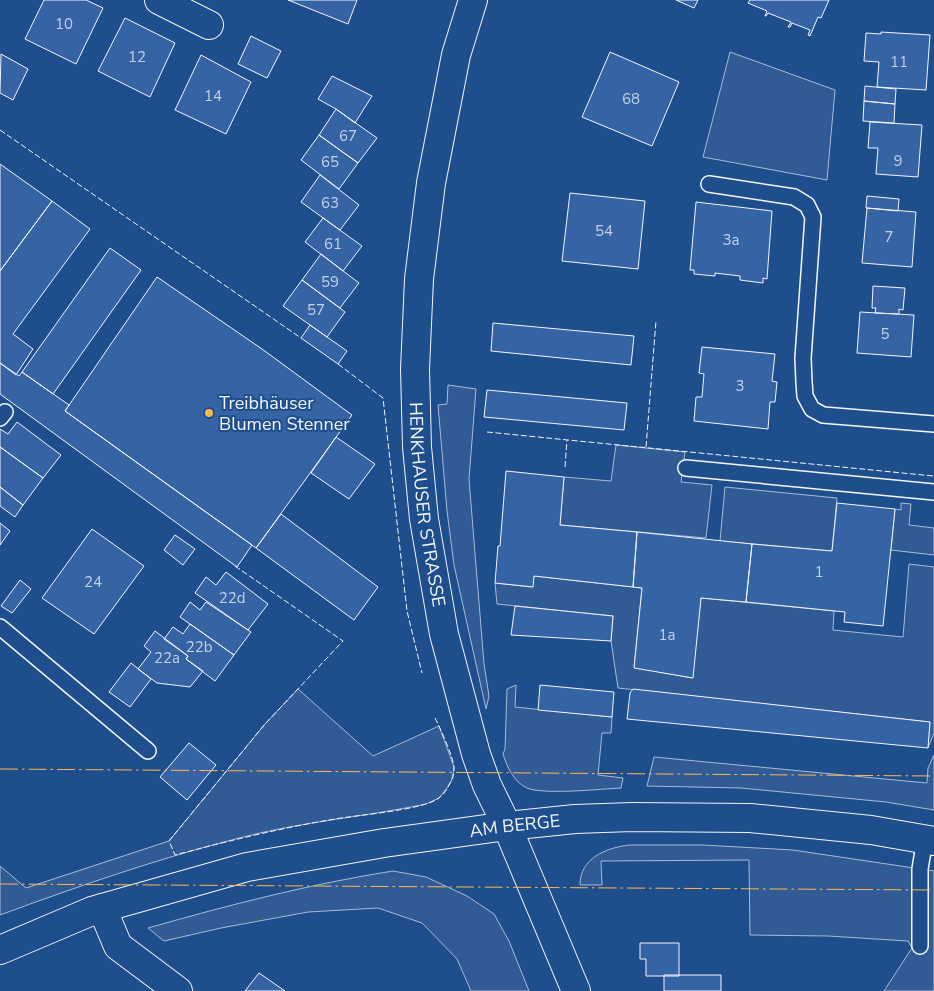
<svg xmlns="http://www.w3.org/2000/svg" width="934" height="991" viewBox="0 0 934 991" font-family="'Nunito Sans',sans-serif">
<rect width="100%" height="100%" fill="#1f4e8c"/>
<path fill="#305b95" stroke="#a8bbd7" d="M730,52L835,90L827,180L703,157Z
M448,385L476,389L469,479L484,664L489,696L486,709L454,565L447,511L438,405L447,404Z
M616,445L685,452L681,482L712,485L706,538L560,525L564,477L611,481Z
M725,487L837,498L832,551L720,541Z
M901,503L911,504L909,525L934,528V555L891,550L895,509L901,510Z
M909,564L934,567V733L928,748L930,722L618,688L611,641L613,616L497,604L495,583L532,587L534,576L642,588L634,667L692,678L701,598L834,611L833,630L903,637Z
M516,685L515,707L612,717L611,733H602L598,775L623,778L621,788C602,789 543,795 527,788C514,782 507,767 503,754L505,749L507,689Z
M298,689L373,756L439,726L454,767L453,778L447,788L439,798L426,804C364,817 300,822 239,838C157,859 79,886 0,915V866L26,888L169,841L265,724Z
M934,755V810L886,802L741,788L647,786L654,757L927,783L928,768Z
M629,845H703L793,850L934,871V991H884L912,948L908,941L828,936L750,935L749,860L601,861L602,885H580C580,858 606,848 629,845Z
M393,871L426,877L467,896L494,914L509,941L529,991H471L457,959L422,923L378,908L308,912L221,928L164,941L148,928C229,905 310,884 393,871Z"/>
<path fill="#3563a3" stroke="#f2f6ff" d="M44,0H86L103,8L76,64L25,39Z
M288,0H357L348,24Z
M676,0H698L694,8Z
M750,0H829L821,18L818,17L810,36L808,35L810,30L792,23L790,27H788L791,22L768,13L766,16H765L767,11L748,3Z
M125,18L175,43L150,97L98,71Z
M881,32L930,35L926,90L877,87L879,62L864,61L866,33L881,34Z
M251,36L281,51L267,78L238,64Z
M610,52L679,82L652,146L582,117Z
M1,54L28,69L13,100L0,93Z
M201,55L251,82L226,134L175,110Z
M332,76L372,96L355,123L336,109L318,99Z
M865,86L896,89L895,104L864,101Z
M864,101L895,104L894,123L863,121Z
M336,109L377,138L358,163L319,135Z
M870,122L922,125L918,177L876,174L878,148H868Z
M319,135L358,163L339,189L301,160Z
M0,164L52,201L0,271Z
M320,175L359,205L340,230L301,202Z
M570,193L645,201L638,269L562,261Z
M867,196L899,199L898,211L866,208Z
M52,201L90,229L13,334L33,349L16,375L0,363V271Z
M696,202L772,211L767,279L763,278V283L740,280V276L715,273V276L694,274V270H690Z
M867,208L916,212L912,267L862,263Z
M323,218L362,246L343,271L305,242Z
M110,248L141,270L53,394L22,372Z
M321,254L359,283L340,308L302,280Z
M157,277L262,349L352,415L256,548L65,411Z
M302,280L345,312L327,337L283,306Z
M873,286L905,288L903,310L899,309V314L875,313L876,308H872Z
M860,312L914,315L911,357L857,353Z
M493,323L634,336L631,365L491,351Z
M310,325L347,351L338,364L301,338Z
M702,347L775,354L772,381L777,382L775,402H770L768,429L694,421L696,397H702L704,374L699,373Z
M0,363L19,376L22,372L69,405L65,411L252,545L237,567L0,394Z
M487,390L627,403L624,430L484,417Z
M17,422L61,455L43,478L0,447V429L8,434Z
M336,437L375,464L349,499L311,473Z
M0,447L43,478L23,505L0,487Z
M506,471L564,477L560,525L637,532L633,587L534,576L533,587L495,583L498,546H500Z
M0,487L23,505L15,517L0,506Z
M837,503L895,509L883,626L844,622L845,612L746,602L752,544L832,551Z
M281,514L378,587L354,620L256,548Z
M0,523L10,531L0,545Z
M92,529L144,566L94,634L42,598Z
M637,532L752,544L746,602L701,598L693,678L634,668L642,588L633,587Z
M175,535L195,549L183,565L164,550Z
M226,572L268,604L248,630L195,593L206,577L216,585Z
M20,580L31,589L12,613L1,606Z
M190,602L200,610L206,602L251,632L234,655L180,617Z
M515,606L613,616L611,641L511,635Z
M190,624L234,655L215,681L186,659L188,656L164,639L173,627L183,634Z
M155,631L188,656L186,659L203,671L190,687L157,683L138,669L151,652L144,646Z
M131,663L151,679L130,707L109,692Z
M540,685L614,692L612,717L538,710Z
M633,689L930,722L928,748L627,719L630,693Z
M189,743L216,765L187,800L160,777Z
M640,943H679V976H646V959H640Z
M259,973L285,991H245Z
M664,975H721V991H664Z"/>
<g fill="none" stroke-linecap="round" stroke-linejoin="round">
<g stroke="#f2f6ff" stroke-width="18">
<path id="lane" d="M709,184L794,197L807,205L813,217L803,358L804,382L805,396L812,409L823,415L934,424
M0,418L5,412
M686,468L934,492
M0,627L148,751
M920,946V869L925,839"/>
</g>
<g stroke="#f2f6ff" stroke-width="30">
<g id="street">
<path d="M159,0L209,25"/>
<path id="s1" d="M473,0L456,55L431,183L419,279L415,369L417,447L424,519L444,634L476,754L487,785L507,826L576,991"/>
<path d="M102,908L118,946L178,991"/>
<path id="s2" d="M0,950L92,911L247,867L384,843L507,826L575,819L632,817L750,818L871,830L934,841"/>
</g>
</g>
<use href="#lane" stroke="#1f4e8c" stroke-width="15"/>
<use href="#street" stroke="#1f4e8c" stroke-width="28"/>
<path stroke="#f2f6ff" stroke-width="1" stroke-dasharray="6 2.5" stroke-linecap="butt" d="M0,130L301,338
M338,364L383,398L407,611L422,673
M487,432L933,476
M646,447L656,321
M565,467L567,440
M235,566L343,641L265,724L169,841L175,855C228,841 281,828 335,819C357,815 424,810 439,798C447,792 454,778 454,768C454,758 440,728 435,718"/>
<path stroke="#ffb74d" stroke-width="1" stroke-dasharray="18 4 2.5 4" stroke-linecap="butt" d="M0,769L934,776
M0,884L934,890"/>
</g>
<circle fill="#ffb74d" stroke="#1f4e8c" stroke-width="2" cx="209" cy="413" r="5"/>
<g text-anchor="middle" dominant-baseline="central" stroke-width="4" stroke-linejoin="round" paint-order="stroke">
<g font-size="15" fill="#c3d1e8">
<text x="64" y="24">10</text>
<text x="137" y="57">12</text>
<text x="899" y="62">11</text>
<text x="213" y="96">14</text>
<text x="631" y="99">68</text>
<text x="348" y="136">67</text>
<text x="898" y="161">9</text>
<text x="330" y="162">65</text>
<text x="330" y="203">63</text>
<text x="604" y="231">54</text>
<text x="889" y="237">7</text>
<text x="731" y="240">3a</text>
<text x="333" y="244">61</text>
<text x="330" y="282">59</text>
<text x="316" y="310">57</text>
<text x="885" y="334">5</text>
<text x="740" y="386">3</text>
<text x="819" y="572">1</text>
<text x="93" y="582">24</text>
<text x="232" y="598">22d</text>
<text x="667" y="635">1a</text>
<text x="199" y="647">22b</text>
<text x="167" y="658">22a</text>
</g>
<g font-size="18" fill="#f2f6ff" stroke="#1f4e8c" text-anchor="start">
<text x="219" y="403">Treibhäuser<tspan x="219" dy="21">Blumen Stenner</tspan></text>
</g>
<g font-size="18" fill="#f2f6ff" stroke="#1f4e8c">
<text stroke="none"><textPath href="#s1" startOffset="511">HENKHAUSER STRASSE</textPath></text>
<text stroke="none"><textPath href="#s2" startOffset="532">AM BERGE</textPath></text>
</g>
</g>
</svg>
